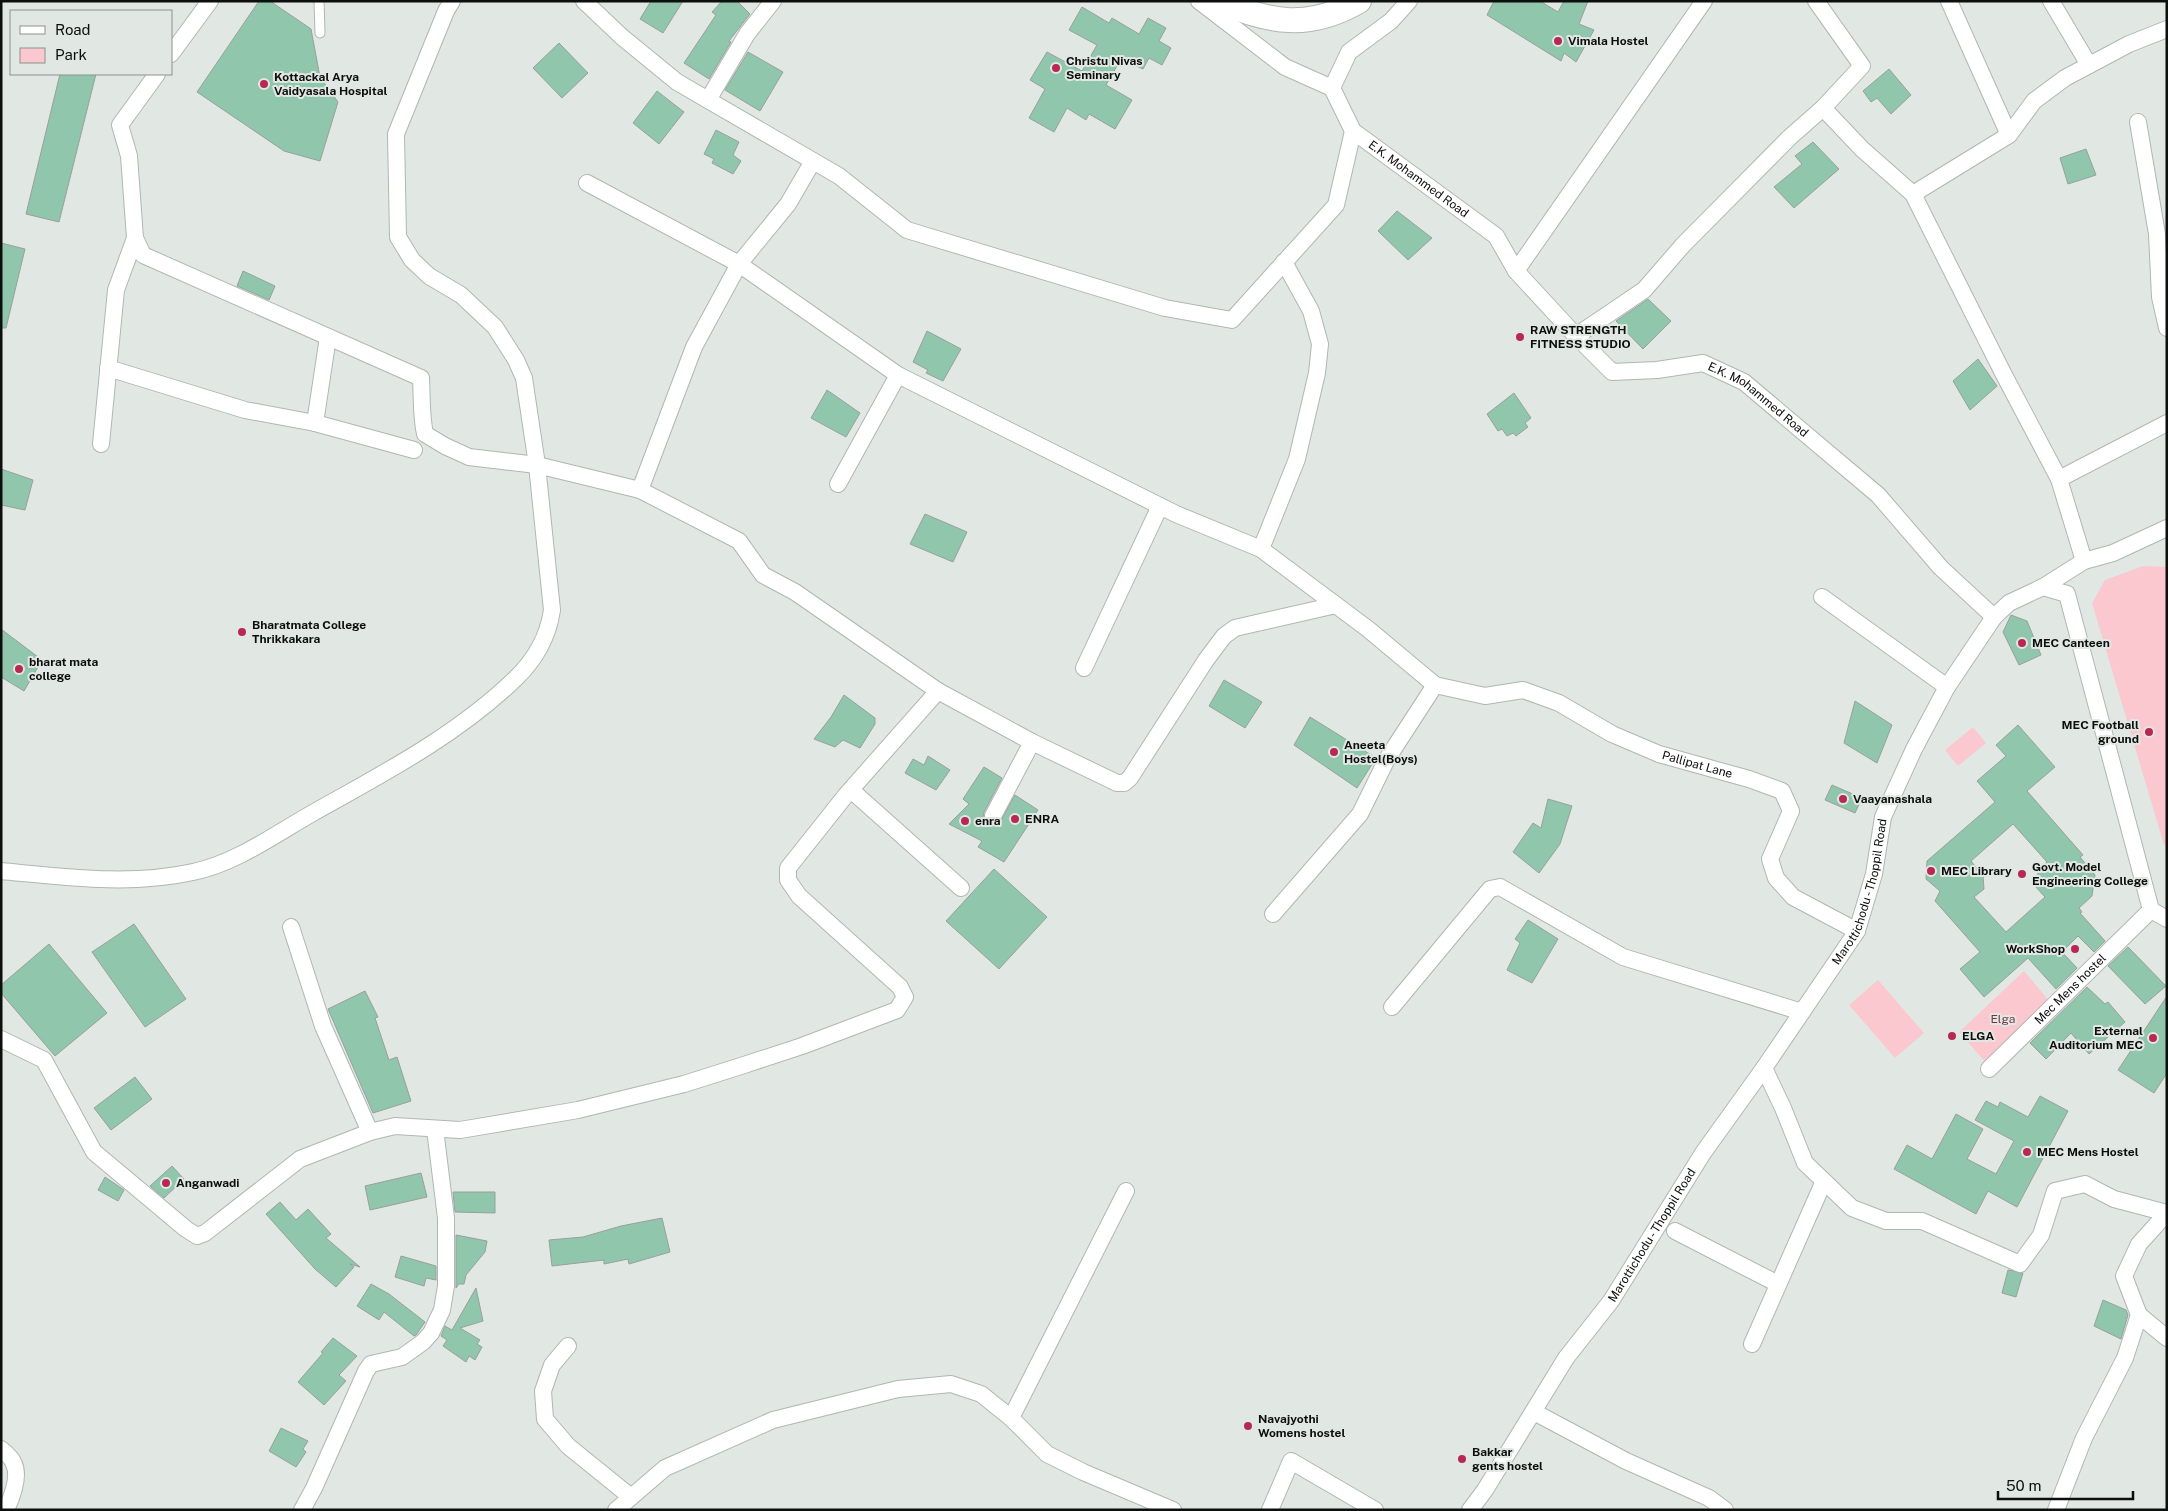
<svg xmlns="http://www.w3.org/2000/svg" width="2168" height="1511" viewBox="0 0 2168 1511" font-family="'Public Sans',sans-serif">
<rect width="100%" height="100%" fill="#e1e8e4"/>
<path fill="#fbc8cf" d="M2143,566L2167,567V844L2164,845L2092,603L2105,580Z
M1973,727L1986,743L1958,766L1945,750Z
M2024,971L2051,1003L1987,1064L1959,1032Z
M1878,980L1924,1033L1895,1058L1849,1005Z"/>
<path fill="#90c6ab" stroke="#99a09c" fill-rule="evenodd" d="M259,1H270L311,29L320,77L338,102L320,161L284,151L197,92Z
M651,1H683L663,33L640,19Z
M722,1H737L750,14L729,41L731,42L709,79L684,63L716,15L712,12Z
M1494,1H1540L1558,12L1564,1H1588L1579,24L1594,30L1576,62L1564,53L1561,61L1487,15Z
M1082,7L1109,23L1112,18L1139,34L1148,18L1166,28L1159,41L1171,48L1162,65L1149,58L1143,69L1121,59L1106,85L1132,100L1115,129L1089,114L1086,120L1067,108L1054,132L1029,118L1045,89L1030,80L1047,52L1082,71L1097,45L1069,30Z
M559,43L588,73L562,98L533,68Z
M748,52L783,72L760,111L725,90Z
M1889,69L1911,95L1891,114L1877,98L1871,102L1863,91Z
M60,74H96L59,222L26,214Z
M657,91L684,112L659,144L633,123Z
M716,130L739,142L733,155L741,161L733,174L712,163L714,159L704,154Z
M1813,142L1839,169L1794,208L1774,187L1802,164L1795,156Z
M2086,149L2096,175L2068,184L2060,158Z
M1397,211L1432,238L1408,260L1378,231Z
M1,243L25,249L6,328H1Z
M243,271L275,286L269,300L237,286Z
M1648,299L1671,321L1643,349L1616,321Z
M927,331L961,349L943,381L926,373L928,370L913,362Z
M1978,359L1997,386L1970,410L1953,381Z
M827,390L860,413L846,437L811,418Z
M1514,393L1531,418L1525,423L1528,427L1516,436L1513,433L1507,436L1502,429L1498,431L1487,414Z
M1,469L33,480L25,510L1,505Z
M925,514L967,532L953,562L910,544Z
M2011,615L2027,621L2041,655L2019,665L2003,632Z
M1,629L42,660L24,691L1,677Z
M1224,680L1262,702L1245,728L1209,706Z
M844,695L875,718V724L860,748L843,740L835,747L814,739L831,717Z
M1855,701L1892,725L1877,763L1844,743Z
M1310,717L1376,758L1357,788L1294,745Z
M2018,725L2055,767L2027,791L2083,855L2080,857L2095,875L2092,896L2079,908L2082,912L2080,913L2105,941L2094,952L2078,936L2062,952L2077,968L2056,989L2028,958L1984,997L1960,969L1980,952L1935,901L1940,891L1926,879L1927,861L1995,802L1977,781L2006,756L1996,745ZM2013,824L2047,862L2039,869L2035,886L2045,897L2006,932L1974,897L1984,889L1983,876L1971,861Z
M928,756L950,770L936,790L905,773L913,759L924,765Z
M984,767L1002,778L984,812L983,817L988,825L993,826L999,824L1015,795L1038,810L1004,862L978,847L982,841L949,824L969,804L963,799Z
M1832,785L1862,798L1855,813L1825,800Z
M1548,799L1572,806L1560,844L1539,873L1513,852L1533,823L1541,828Z
M994,869L1047,917L999,969L946,921Z
M1528,920L1558,939L1532,983L1507,970L1520,943L1515,939Z
M134,924L186,999L145,1027L92,952Z
M49,944L107,1013L55,1056L1,993V985Z
M2128,947L2166,986L2145,1004L2108,966Z
M2087,987L2105,1004L2108,1002L2125,1022L2089,1054L2071,1033L2046,1059L2030,1043Z
M365,991L378,1017L375,1018L389,1060L397,1057L411,1101L373,1113L328,1009Z
M2167,996V1073L2154,1093L2118,1070Z
M135,1077L152,1099L111,1130L94,1108Z
M2040,1096L2068,1111L2017,1207L1988,1191L1976,1214L1894,1169L1907,1145L1932,1159L1956,1114L1983,1129L1967,1159L1996,1174L2014,1141L1975,1120L1986,1101L1998,1107L2000,1102L2028,1117Z
M172,1166L184,1179L164,1198L150,1186Z
M421,1173L427,1197L370,1210L365,1186Z
M105,1177L124,1190L118,1201L98,1190Z
M453,1192H495V1213L455,1212Z
M280,1202L296,1220L308,1209L331,1234L326,1238L360,1267L350,1264L354,1267L336,1287L315,1269L266,1214Z
M662,1218L670,1252L629,1264L628,1259L604,1264V1260L552,1266L549,1240L583,1237L621,1226Z
M456,1235L487,1241L485,1252L466,1275L464,1284H459L456,1288Z
M401,1256L436,1266V1280L426,1278L424,1286L395,1277Z
M2008,1270L2023,1273L2016,1297L2002,1293Z
M371,1284L389,1294L425,1322L416,1335L414,1336L384,1312L379,1320L357,1306Z
M476,1288L483,1321L460,1328L480,1340L477,1344L482,1347L475,1360L469,1356L466,1362L443,1346L447,1340L441,1336L445,1326L452,1330Z
M2103,1300L2126,1310L2128,1315L2121,1339L2094,1326Z
M333,1338L357,1356L339,1375L346,1381L324,1405L298,1382L323,1353L321,1352Z
M281,1428L308,1441L303,1449L306,1452L296,1467L269,1451Z"/>
<g fill="none" stroke-linecap="round" stroke-linejoin="round">
<g stroke="#afb7b2" stroke-width="11">
<path id="lane" d="M319,1L320,33"/>
</g>
<g stroke="#afb7b2" stroke-width="18">
<g id="street">
<path d="M584,1L622,37L677,82L839,176L907,230L1165,308L1232,320L1336,205L1353,131"/>
<path d="M1199,1L1285,67L1332,88"/>
<path id="s1" d="M1409,1L1391,21L1349,52L1332,88L1353,131L1496,236L1516,271L1576,336L1612,372L1657,370L1703,363L1744,382L1878,495L1941,568L1994,617"/>
<path d="M1949,1L2009,135"/>
<path d="M2051,1L2089,65"/>
<path d="M171,54L210,1"/>
<path d="M157,74L120,125L129,156L135,238L143,255L421,378C422,397 421,416 425,434L445,446L469,457L537,465L640,490L739,541L763,575L795,592L938,691L1032,742L1117,783H1124L1130,778L1206,660L1224,636L1235,628L1336,605"/>
<path d="M708,100L747,34L773,1"/>
<path d="M1823,108L1862,149L1913,194L2003,373L2059,479L2084,561"/>
<path d="M2138,122L2157,234L2160,297L2167,328"/>
<path id="s2" d="M587,183L739,264L898,375L1176,514L1261,549L1368,629L1435,685L1485,696L1523,690L1559,703L1612,734L1659,754L1749,779L1782,791L1791,811L1770,859L1776,878L1793,897L1857,931"/>
<path d="M1913,194L2009,135L2034,101L2065,78L2129,44L2167,29"/>
<path d="M1516,271L1704,1"/>
<path d="M1576,336L1644,290L1683,245L1790,137L1823,108L1862,66L1816,1"/>
<path d="M108,368L245,410L315,423L414,450"/>
<path d="M315,423L328,337"/>
<path d="M101,444L116,290L135,238"/>
<path d="M2059,479L2167,423"/>
<path d="M838,484L898,375"/>
<path d="M640,490L694,347L739,264L788,204L813,161"/>
<path d="M1261,549L1297,459L1317,373L1320,344L1311,311L1284,262"/>
<path d="M2043,587L2084,561L2113,553L2167,528"/>
<path d="M1822,597L1947,687"/>
<path d="M1084,668L1160,506"/>
<path d="M851,790L961,888"/>
<path d="M993,816L1032,742"/>
<path d="M1,871C65,877 130,886 193,872C236,863 274,835 311,814C382,774 456,736 515,679C535,660 548,637 552,610L537,465L524,378L516,360L495,327L461,295L429,276L412,260L398,237L396,134L446,11L452,1"/>
<path d="M1273,914L1360,814L1387,759L1435,685"/>
<path d="M291,927L323,1026L370,1132"/>
<path d="M1392,1007L1490,889L1500,887L1623,957L1802,1012"/>
<path d="M1,1039L44,1060L94,1152L186,1229L197,1236L205,1233L300,1159L370,1132L395,1126L460,1130L578,1110L684,1084L744,1065L802,1046L897,1010L905,997L900,987L799,896L788,880V868L846,795L938,691"/>
<path d="M1764,1068L1783,1108L1805,1163L1852,1208L1886,1221H1922L2020,1264L2041,1235L2055,1191L2085,1184L2114,1199L2167,1213"/>
<path id="s3" d="M1989,1069L2151,910"/>
<path d="M1675,1231L1778,1284"/>
<path d="M2139,1315L2167,1338"/>
<path d="M1752,1344L1824,1181"/>
<path d="M568,1346L552,1365L543,1391L545,1419L568,1446L631,1497"/>
<path d="M1534,1412L1626,1461L1709,1498L1725,1510"/>
<path d="M1011,1418L1126,1191"/>
<path d="M1,1449C6,1453 12,1458 14,1464C20,1477 12,1497 6,1510"/>
<path d="M302,1510L314,1488L366,1371L371,1364L402,1357L423,1342L431,1333L442,1310L446,1286V1218L435,1129"/>
<path d="M616,1510L665,1468L773,1420L898,1389L951,1384L981,1394L1011,1418L1047,1454L1083,1472L1173,1510"/>
<path d="M1270,1510L1291,1461L1375,1510"/>
<path id="s4" d="M1470,1510L1485,1490L1566,1358L1611,1301L1703,1153L1764,1068L1857,931L1874,874L1883,817L1914,749L1947,687L1994,617L2009,603L2043,587L2067,594L2151,910L2167,919"/>
<path d="M2056,1510L2084,1438L2125,1358L2139,1315L2124,1276L2139,1244L2167,1213"/>
</g>
</g>
<g stroke="#afb7b2" stroke-width="26">
<path id="secondary" d="M1218,1C1270,23 1309,30 1359,1"/>
</g>
<use href="#lane" stroke="#fff" stroke-width="9"/>
<use href="#street" stroke="#fff" stroke-width="16"/>
<use href="#secondary" stroke="#fff" stroke-width="24"/>
</g>
<g fill="#b82854" stroke="#e1e8e4" stroke-width="2">
<circle cx="1558" cy="41" r="5"/>
<circle cx="1056" cy="68" r="5"/>
<circle cx="264" cy="84" r="5"/>
<circle cx="1520" cy="337" r="5"/>
<circle cx="242" cy="632" r="5"/>
<circle cx="2022" cy="643" r="5"/>
<circle cx="19" cy="669" r="5"/>
<circle cx="2149" cy="732" r="5"/>
<circle cx="1334" cy="752" r="5"/>
<circle cx="1843" cy="799" r="5"/>
<circle cx="1015" cy="819" r="5"/>
<circle cx="965" cy="821" r="5"/>
<circle cx="1931" cy="871" r="5"/>
<circle cx="2022" cy="874" r="5"/>
<circle cx="2075" cy="949" r="5"/>
<circle cx="1952" cy="1036" r="5"/>
<circle cx="2153" cy="1038" r="5"/>
<circle cx="2027" cy="1152" r="5"/>
<circle cx="166" cy="1183" r="5"/>
<circle cx="1248" cy="1426" r="5"/>
<circle cx="1462" cy="1459" r="5"/>
</g>
<g text-anchor="middle" dominant-baseline="central" stroke-width="4" stroke-linejoin="round" paint-order="stroke">
<g font-size="12" font-weight="bold" fill="#0c0f0d" stroke="#e1e8e4" text-anchor="start">
<text x="1568" y="41">Vimala Hostel</text>
<text x="1066" y="61">Christu Nivas<tspan x="1066" dy="14">Seminary</tspan></text>
<text x="274" y="77">Kottackal Arya<tspan x="274" dy="14">Vaidyasala Hospital</tspan></text>
<text x="1530" y="330">RAW STRENGTH<tspan x="1530" dy="14">FITNESS STUDIO</tspan></text>
<text x="252" y="625">Bharatmata College<tspan x="252" dy="14">Thrikkakara</tspan></text>
<text x="2032" y="643">MEC Canteen</text>
<text x="29" y="662">bharat mata<tspan x="29" dy="14">college</tspan></text>
<text x="2139" y="725" text-anchor="end">MEC Football<tspan x="2139" dy="14">ground</tspan></text>
<text x="1344" y="745">Aneeta<tspan x="1344" dy="14">Hostel(Boys)</tspan></text>
<text x="1853" y="799">Vaayanashala</text>
<text x="1025" y="819">ENRA</text>
<text x="975" y="821">enra</text>
<text x="2032" y="867">Govt. Model<tspan x="2032" dy="14">Engineering College</tspan></text>
<text x="1941" y="871">MEC Library</text>
<text x="2065" y="949" text-anchor="end">WorkShop</text>
<text x="2143" y="1031" text-anchor="end">External<tspan x="2143" dy="14">Auditorium MEC</tspan></text>
<text x="1962" y="1036">ELGA</text>
<text x="2037" y="1152">MEC Mens Hostel</text>
<text x="176" y="1183">Anganwadi</text>
<text x="1258" y="1419">Navajyothi<tspan x="1258" dy="14">Womens hostel</tspan></text>
<text x="1472" y="1452">Bakkar<tspan x="1472" dy="14">gents hostel</tspan></text>
</g>
<g font-size="12" fill="#0c0f0d" stroke="#e1e8e4">
<text stroke="none"><textPath href="#s1" startOffset="248">E.K. Mohammed Road</textPath></text>
<text stroke="none"><textPath href="#s1" startOffset="682">E.K. Mohammed Road</textPath></text>
<text stroke="none"><textPath href="#s2" startOffset="1270">Pallipat Lane</textPath></text>
<text stroke="none"><textPath href="#s4" startOffset="735">Marottichodu - Thoppil Road</textPath></text>
<text stroke="none"><textPath href="#s3" startOffset="114">Mec Mens hostel</textPath></text>
<text stroke="none"><textPath href="#s4" startOffset="330">Marottichodu - Thoppil Road</textPath></text>
</g>
<g font-size="12" fill="#783241" stroke="#e1e8e4">
<text x="2003" y="1019">Elga</text>
</g>
</g>
<rect width="2168" height="1511" fill="none" stroke="#0c0f0d" stroke-width="5"/>
<rect x="10" y="10" width="162" height="65" fill="#e1e8e4" stroke="#8c918e"/>
<rect x="20" y="26" width="25" height="8" fill="#ffffff" stroke="#8c918e"/>
<text x="55" y="35" font-size="15" fill="#0c0f0d">Road</text>
<rect x="20" y="48" width="25" height="15" fill="#fbc8cf" stroke="#8c918e"/>
<text x="55" y="60" font-size="15" fill="#0c0f0d">Park</text>
<path d="M1998 1491v8h135v-8" fill="none" stroke="#0c0f0d" stroke-width="2.5"/>
<text x="2006" y="1491" font-size="15" fill="#0c0f0d" stroke="#e1e8e4" stroke-width="4" paint-order="stroke">50 m</text>
</svg>
